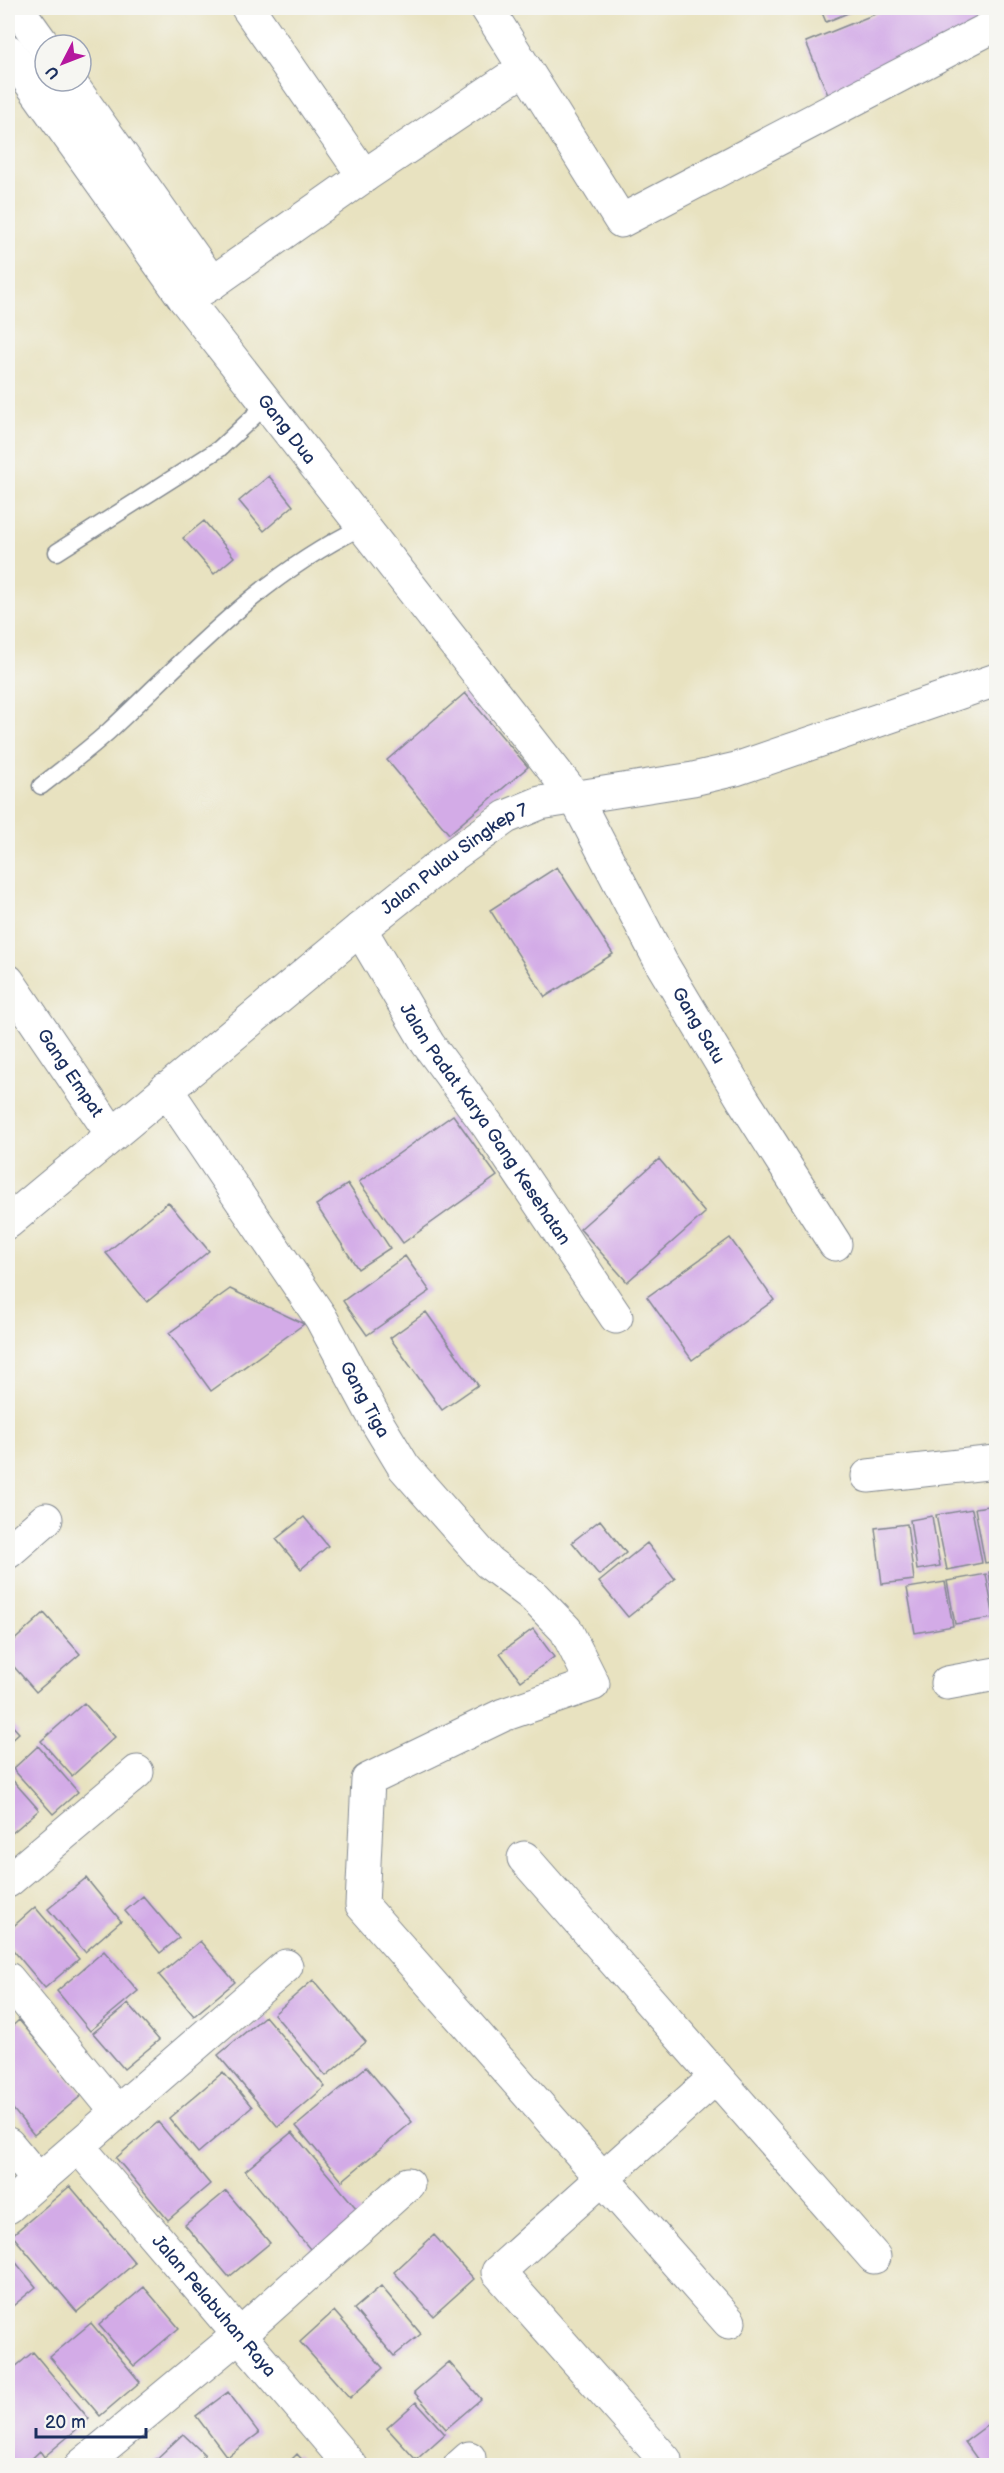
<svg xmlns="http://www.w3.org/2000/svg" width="1004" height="2473" viewBox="0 0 1004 2473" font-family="'Balsamiq Sans',sans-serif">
<rect width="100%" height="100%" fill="#f6f6f2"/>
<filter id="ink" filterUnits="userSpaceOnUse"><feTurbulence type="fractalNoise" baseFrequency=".0167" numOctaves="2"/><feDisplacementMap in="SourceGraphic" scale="12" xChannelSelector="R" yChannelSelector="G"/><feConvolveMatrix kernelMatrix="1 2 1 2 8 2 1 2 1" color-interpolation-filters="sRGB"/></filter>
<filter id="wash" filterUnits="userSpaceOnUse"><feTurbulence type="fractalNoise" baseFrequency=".008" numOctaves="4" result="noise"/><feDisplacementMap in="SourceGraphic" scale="24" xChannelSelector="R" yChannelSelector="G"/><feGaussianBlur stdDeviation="1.35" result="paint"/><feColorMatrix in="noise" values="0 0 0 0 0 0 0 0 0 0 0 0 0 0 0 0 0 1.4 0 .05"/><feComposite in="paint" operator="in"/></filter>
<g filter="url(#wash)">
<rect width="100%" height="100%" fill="#e8e2c0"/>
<g id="blocks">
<path fill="#d3abe7" d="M820,8H860L826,22Z
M890,8H974L983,30L828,95L806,42Z
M269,476L293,506L264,531L239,501Z
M204,521L234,557L214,574L183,538Z
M465,693L528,767L449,834L387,760Z
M557,867L613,954L545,997L490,910Z
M453,1115L497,1176L403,1243L359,1182Z
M659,1159L705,1213L627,1282L580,1229Z
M348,1184L390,1248L358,1269L316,1205Z
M168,1202L209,1251L147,1302L106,1253Z
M730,1238L774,1300L692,1360L647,1297Z
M405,1256L430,1291L367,1335L343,1301Z
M230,1289L304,1324L211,1391L169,1333Z
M426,1312L478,1385L442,1410L390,1338Z
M996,1505V1561L985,1563L975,1508Z
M972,1509L982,1563L947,1570L936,1515Z
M932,1516L940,1566L917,1570L910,1520Z
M304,1517L328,1546L301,1569L276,1539Z
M600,1520L626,1553L599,1575L572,1542Z
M907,1524L914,1580L882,1584L875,1528Z
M647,1543L675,1579L628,1617L599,1582Z
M996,1570V1610H995L989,1572Z
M986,1574L994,1618L955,1624L947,1581Z
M945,1582L953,1626L915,1633L907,1588Z
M44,1613L80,1654L36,1692L8,1660V1646Z
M533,1629L554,1657L521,1681L500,1653Z
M84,1703L115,1737L72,1776L41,1741Z
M8,1721L19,1733L8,1743Z
M38,1746L78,1792L53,1814L13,1769Z
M8,1775L39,1810L11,1834L8,1830Z
M86,1878L121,1921L85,1952L48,1909Z
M143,1896L179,1938L160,1953L125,1911Z
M35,1907L79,1959L45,1988L8,1944V1931Z
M200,1941L235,1982L194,2016L159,1975Z
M104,1951L138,1991L90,2031L57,1991Z
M313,1980L366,2042L326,2076L274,2014Z
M128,2004L159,2040L124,2069L93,2033Z
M265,2016L325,2087L278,2127L218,2055Z
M19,2020L82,2095L34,2135L8,2103V2030Z
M366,2067L412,2122L342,2181L296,2126Z
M223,2072L252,2107L198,2153L169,2118Z
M158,2122L210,2184L168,2220L116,2158Z
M292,2132L362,2215L315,2255L245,2171Z
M70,2186L135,2263L77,2312L12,2235Z
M226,2191L270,2243L229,2277L185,2225Z
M434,2235L474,2279L433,2316L394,2272Z
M8,2253L36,2287L8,2310Z
M381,2286L421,2334L394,2356L354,2309Z
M144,2287L179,2328L134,2366L99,2325Z
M334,2311L383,2368L350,2398L300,2342Z
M91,2323L140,2382L100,2416L50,2357Z
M33,2352L89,2419L44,2457L40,2451L24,2466H8V2373Z
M449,2362L481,2399L446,2429L414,2392Z
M228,2392L259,2433L227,2457L196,2416Z
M416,2402L445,2434L416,2460L387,2428Z
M989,2424L996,2434V2466H982L965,2442Z
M183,2434L205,2455L194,2466H156L153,2462Z
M297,2454L308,2466H285Z"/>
</g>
</g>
<g filter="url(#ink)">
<use href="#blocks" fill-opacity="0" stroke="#82888f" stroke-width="1.5"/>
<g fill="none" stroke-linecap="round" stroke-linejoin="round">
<g stroke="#82888f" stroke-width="19">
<path id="service" d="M57,552L219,449L266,405
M41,786C64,768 88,750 109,731C190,655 260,576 362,527"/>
</g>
<g stroke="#82888f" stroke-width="35">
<g id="minor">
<path d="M17,8L45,47"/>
<path d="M248,8L364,176"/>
<path d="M487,8L621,221L996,25"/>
<path id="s1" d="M8,51L185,299L575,797L662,964L744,1101L835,1244"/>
<path d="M69,81L212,283"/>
<path d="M185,299L212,283L364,176L525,68"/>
<path id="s2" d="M360,929L428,1044L489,1127L616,1317"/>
<path id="s3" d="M8,981L112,1134"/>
<path id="s4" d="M166,1089L321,1318L378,1424L404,1467L488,1562L532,1595L566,1630L593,1684L503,1715L368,1780L362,1905L729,2322"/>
<path d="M868,1476L996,1462"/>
<path d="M8,1552L46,1519"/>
<path d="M947,1683L996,1674"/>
<path d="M524,1858L874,2257"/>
<path d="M8,1881L137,1772"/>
<path d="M8,1979L117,2112"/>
<path d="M8,2144L38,2180"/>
<path id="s5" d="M78,2146L351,2466"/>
<path d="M8,2207L286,1966"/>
<path d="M665,2460L498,2272L716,2077"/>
<path d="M81,2466L239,2335L408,2184"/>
<path d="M460,2466L469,2458"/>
</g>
</g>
<g stroke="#82888f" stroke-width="35">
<g id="tertiary">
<path id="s6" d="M8,1222L360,929L453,855L506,817L540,803L693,779L736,769L996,680"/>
</g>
</g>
<use href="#service" stroke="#fff" stroke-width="16"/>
<use href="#minor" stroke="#fff" stroke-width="33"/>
<use href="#tertiary" stroke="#fff" stroke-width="33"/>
</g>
</g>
<g text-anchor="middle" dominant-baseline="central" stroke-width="4.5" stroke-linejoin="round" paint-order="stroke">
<g font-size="18" fill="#1b2f5e" stroke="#f6f6f2">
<text stroke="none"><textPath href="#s1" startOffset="470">Gang Dua</textPath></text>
<text stroke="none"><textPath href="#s6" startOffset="576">Jalan Pulau Singkep 7</textPath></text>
<text stroke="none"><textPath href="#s1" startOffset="1197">Gang Satu</textPath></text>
<text stroke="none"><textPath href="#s3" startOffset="111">Gang Empat</textPath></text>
<text stroke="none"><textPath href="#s2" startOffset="232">Jalan Padat Karya Gang Kesehatan</textPath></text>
<text stroke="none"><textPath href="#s4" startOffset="369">Gang Tiga</textPath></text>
<text stroke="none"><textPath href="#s5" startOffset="210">Jalan Pelabuhan Raya</textPath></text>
</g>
</g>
<rect width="1004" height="2473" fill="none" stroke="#f6f6f2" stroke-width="30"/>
<g transform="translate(63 63) rotate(228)"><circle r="28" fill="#f6f6f2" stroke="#9ea6b7" stroke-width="1.5"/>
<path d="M0-4.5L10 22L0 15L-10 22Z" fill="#b5179e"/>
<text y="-9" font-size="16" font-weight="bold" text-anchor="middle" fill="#1b2f5e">U</text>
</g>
<path d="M36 2428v9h110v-9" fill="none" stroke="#1b2f5e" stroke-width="3"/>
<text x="45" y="2428" font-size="18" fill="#1b2f5e" stroke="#f6f6f2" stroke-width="4.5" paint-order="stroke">20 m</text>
</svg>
